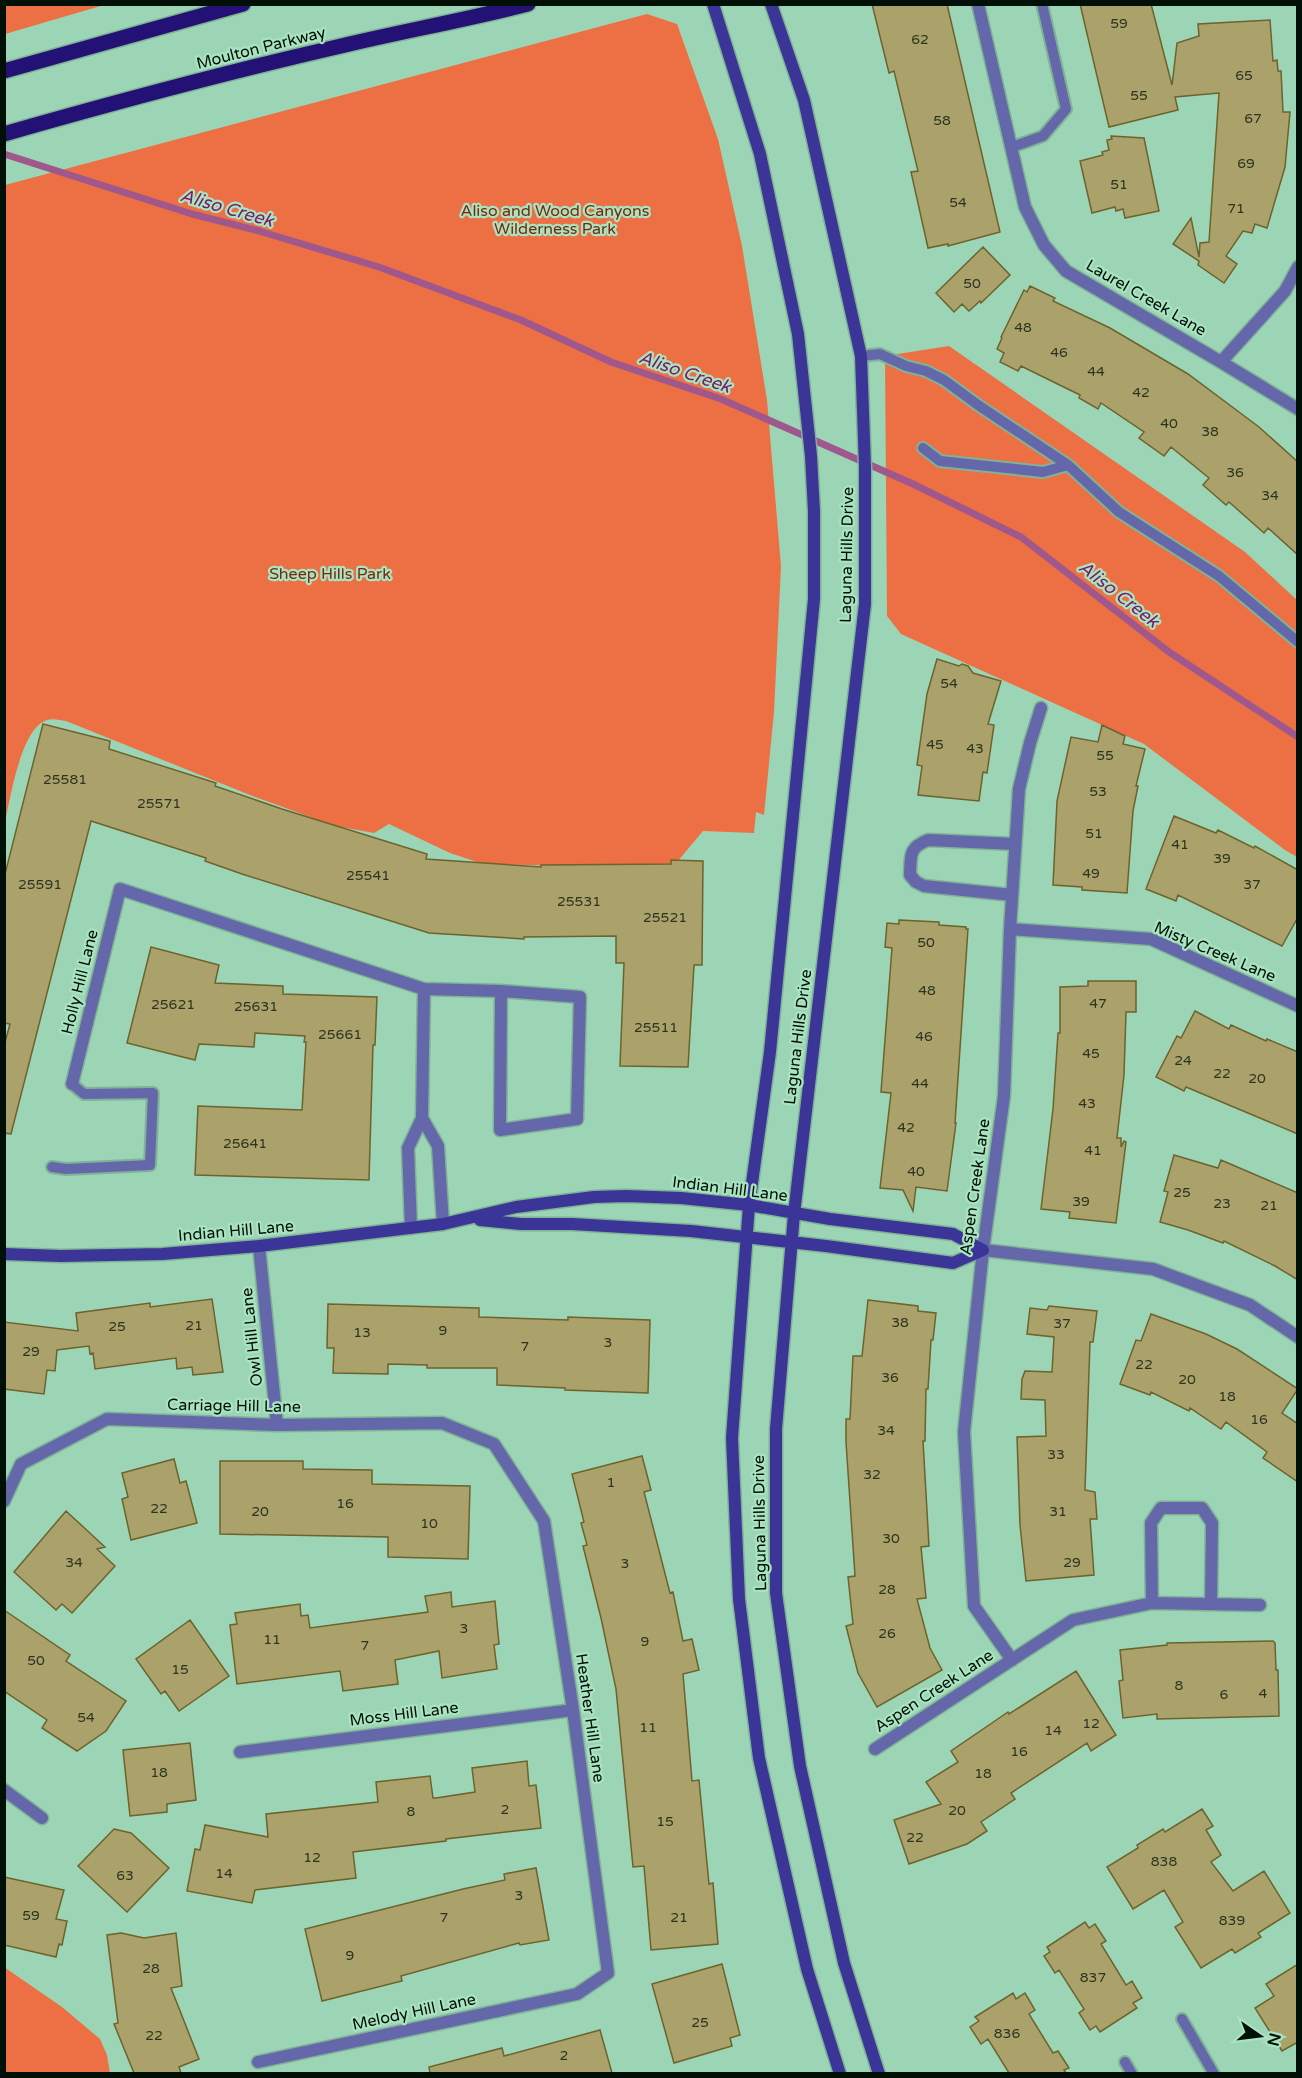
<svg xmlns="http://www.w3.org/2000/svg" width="1302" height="2078" viewBox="0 0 1302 2078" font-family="'Varela Round',sans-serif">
<rect width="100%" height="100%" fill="#9cd5b5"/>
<path fill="#ec7044" d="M5,4H104V5L5,34Z
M647,14L677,24L718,139L742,246L767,400L781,566L774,712L764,815L756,812L754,833L703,831L672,868L483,864L450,853L389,824L374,833L335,826L250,795L66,721C61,720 52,718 47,720C21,728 11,796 5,821V185Z
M949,346L1245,552L1297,600V857L1285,850L1144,744L901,634L887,616L885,356Z
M4,1967L62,2007L100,2039L107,2055L110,2073H5Z"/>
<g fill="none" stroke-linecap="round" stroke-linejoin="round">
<path stroke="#a0578b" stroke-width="7" d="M4,154L192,214L259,231L379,267L521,320L611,362L721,399L913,484L1021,537L1169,652L1298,737"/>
</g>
<path fill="#aba16a" stroke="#6c632d" stroke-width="1.5" d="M872,4H947L1000,232L948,246V244L928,248L911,172L918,171L894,71L889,73Z
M1080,4H1151L1172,85L1177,43L1199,36L1198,24L1270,20L1273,61L1277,60L1278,71H1281L1283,112H1290L1285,167L1267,228L1255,224L1252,233L1243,231L1226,256L1237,264L1224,283L1198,265L1199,261L1173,244L1191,218L1199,257L1200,243L1209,242L1219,93L1175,97L1178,110L1109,127Z
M1111,136L1144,138L1159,211L1125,218L1123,209L1116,211L1115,207L1092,213L1080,161L1103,155L1102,152L1109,150L1107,140L1112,139Z
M983,247L1010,275L981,303L980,301L969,311L962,304L954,312L936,293Z
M1030,286L1055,298L1053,301L1110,328L1188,374L1259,427L1298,462V555L1268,528L1264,533L1229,502L1226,505L1203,485L1209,478L1171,447L1164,456L1139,438L1144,432L1101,403L1098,409L1079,398L1080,395L1021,366L1018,371L1000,362L1004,353L997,349L1002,338L1001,337L1024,290L1027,292Z
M937,659L959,666L962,664L968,666L973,673L1001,681L988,724L994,725L987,773L983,772L979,801L918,795L922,766L917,765L927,694Z
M43,724L110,741L109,749L216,783L215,786L282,809L427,854L426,859L541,867V865L671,864V860L703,861L702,965H694L688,1067L620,1066L624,963H616V936L524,937V939L429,933L242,874L205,861L206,858L91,821L11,1134L4,1133V1046L10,1024L4,1023V878Z
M1102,725L1125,736L1123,744L1145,749L1136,786H1138L1133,811L1127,893L1082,890V887L1053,885L1057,801L1071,737L1098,742Z
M1174,816L1216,833L1218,830L1254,848L1255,846L1298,870V917L1282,946L1178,895L1176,901L1146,889Z
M899,920L939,922V925L966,927V929H968L955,1123H956L947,1191L916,1187L913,1211L903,1190L880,1188L891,1093L881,1092L892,948L885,947L887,923L899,924Z
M151,947L219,965L215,983L283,986V994L377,997L375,1045H373L369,1180L195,1175L198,1106L302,1110L306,1042H304L305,1036L255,1033L254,1047L199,1044L195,1060L127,1043Z
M1088,981H1136V1012H1126L1124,1075L1117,1138H1121V1147L1124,1141L1126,1142L1116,1223L1069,1218L1070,1212L1041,1209L1053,1109L1058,1033H1060V987L1088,986Z
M1195,1011L1229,1029L1231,1025L1266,1041L1267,1039L1298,1052V1134L1186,1087L1184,1091L1156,1077L1177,1036L1181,1038Z
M1174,1155L1218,1168L1221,1160L1298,1193V1280L1275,1266L1224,1241L1223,1243L1188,1230L1160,1222L1168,1192L1164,1191Z
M212,1299L223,1372L193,1375L192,1367L177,1369L176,1358L95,1369L93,1353L90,1354L89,1346L57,1350L55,1371L47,1370L44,1394L4,1389V1322L78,1331L76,1313L150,1303V1307Z
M868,1300L918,1306V1311L936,1313L933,1340H931L928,1389H926L925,1441H923L929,1546L921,1547L926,1598L917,1599L930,1648L942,1670L877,1707L858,1673L846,1626L853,1624L848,1577L855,1576L846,1442V1419H850L853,1356H862Z
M328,1304L479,1308V1317L568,1320V1317L650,1320L648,1393L565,1390V1388L497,1385V1368H427V1365L388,1364V1374L333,1373L334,1348H327Z
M1049,1306L1097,1311L1093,1342H1090L1085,1490L1095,1492L1097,1519H1090L1094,1575L1026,1581L1020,1525L1017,1437L1046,1436L1045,1400L1021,1399L1022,1379L1025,1371L1052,1372L1054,1337L1027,1334L1030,1308L1047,1310Z
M1151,1314L1206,1334L1237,1349L1298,1389L1282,1413L1298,1424V1482L1263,1458L1267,1452L1226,1422L1221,1429L1190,1408L1189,1411L1151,1392L1150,1395L1120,1384L1136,1340L1141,1341Z
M642,1456L651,1490L644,1492L670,1593L673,1592L683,1641L692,1639L699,1670L683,1674L692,1781L699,1780L709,1884L713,1883L718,1944L651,1950L644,1866L633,1867L616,1689L601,1618L583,1546L587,1545L581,1523L584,1522L572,1474Z
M174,1459L180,1483L186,1481L197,1523L131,1540L122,1499L128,1497L122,1473Z
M220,1461H303V1469L372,1470V1484L470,1486L468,1559L388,1557V1537L220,1534Z
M66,1511L105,1547L97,1549L115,1566L72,1613L62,1604L56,1610L14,1572Z
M451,1592L452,1607L495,1601L499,1644L494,1645L497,1669L442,1678L439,1651L395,1660L398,1684L343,1691L340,1671L237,1684L230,1625L237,1624L235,1613L300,1604L301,1616L308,1615L310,1628L428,1612L425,1596Z
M4,1610L70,1655L66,1661L126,1701L106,1731L77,1751L42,1728L47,1720L4,1691Z
M190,1620L229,1676L179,1711L165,1691L161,1694L136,1659Z
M1273,1641L1275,1643L1276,1670H1278L1279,1716L1157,1719V1714L1123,1718L1119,1681L1123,1680L1120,1650L1167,1645V1643Z
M1076,1671L1116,1735L1091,1751L1087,1743L1011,1793L1015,1799L981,1822L987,1831L967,1844L909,1864L894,1820L941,1804L926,1782L958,1762L951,1751L1008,1712L1009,1714Z
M190,1743L196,1800L167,1804V1812L130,1816L123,1750Z
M527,1761L529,1786L536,1785L541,1828L446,1839V1841L353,1852L356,1878L255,1890L252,1903L187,1891L195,1849L200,1850L205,1825L268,1837L266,1814L378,1802L376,1782L430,1776L433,1798H436L475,1792L472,1768Z
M1202,1809L1213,1826L1206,1830L1221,1855L1211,1862L1233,1891L1264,1871L1290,1913L1258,1933L1261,1937L1235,1953L1232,1949L1201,1968L1175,1927L1183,1922L1164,1890L1133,1909L1107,1867L1138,1848L1137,1845L1163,1829L1165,1832Z
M114,1829L131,1833L169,1868L127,1912L78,1866Z
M536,1868L549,1940L520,1945L519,1943L401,1976L402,1981L322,2001L305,1929L463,1889L505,1880L504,1874Z
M4,1877L64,1890L56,1919L67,1921L62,1945L59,1944L56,1957L4,1945Z
M1085,1922L1089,1928L1095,1924L1106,1941L1101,1944L1126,1985L1132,1981L1142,1998L1133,2003L1137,2008L1100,2032L1096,2026L1090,2030L1079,2013L1084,2009L1059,1970L1055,1973L1044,1956L1050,1952L1047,1947Z
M121,1933L144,1938L176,1933L182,1986L171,1988L199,2059L179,2067L181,2073H134L114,2024L118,2023L107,1935Z
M722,1964L740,2035L730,2038L732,2046L674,2063L652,1984Z
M1298,1964V2042L1282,2051L1255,2008L1274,1996L1266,1984Z
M1013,1993L1016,1999L1025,1993L1035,2010L1029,2014L1053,2053L1058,2051L1069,2068L1064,2070L1066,2073H1009L988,2039L981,2044L970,2027L979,2021L975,2017Z
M600,2030L612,2073H430L429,2067L502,2048L504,2056Z"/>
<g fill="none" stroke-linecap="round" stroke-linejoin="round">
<g stroke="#80b296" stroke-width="14">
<path id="lane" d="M1012,147L1043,136L1066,109L1042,4
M861,356L880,354L906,366L926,371L944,380L978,405L1068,465L1119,512L1219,576L1298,642
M923,448L940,461L1043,472L1068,465
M52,1167L66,1169L150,1165L153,1093L84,1094L72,1084
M1182,2019L1214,2074
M1125,2062L1132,2074"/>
</g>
<g stroke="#80b296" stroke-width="15">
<path id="street" d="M978,4L1025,207L1044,245L1066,271L1221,362L1298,409
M1221,362L1285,291L1298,267
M1012,895L924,886L916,882L910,875C911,856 908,848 928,840L1015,844
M1010,929L1151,939L1298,1006
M72,1084L120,889L424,989L501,991L580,997L577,1119L500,1130L501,991
M422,1118L438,1146L443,1224
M411,1228L408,1148L422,1118L424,989
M259,1246L277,1425
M983,1250L1153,1269L1250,1305L1298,1337
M4,1501L21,1464L107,1419L277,1425L442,1423L494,1444L544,1521L573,1710L608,1973L577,1994L258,2062
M1152,1603L1151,1523L1161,1508H1202L1212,1523L1211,1604
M1012,1660L974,1606L964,1432L983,1250L1004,1096L1010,929L1019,789L1030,743L1041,708
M875,1749L1073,1620L1152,1603L1260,1605
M240,1752L573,1710
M4,1790L42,1818"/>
</g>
<g stroke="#80b296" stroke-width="15">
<path id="secondary" d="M713,4L760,154L798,334L811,456L814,511V599L770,1052L749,1205L732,1438L739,1599L759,1758L807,1969L840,2074
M771,4L804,100L861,356L865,467V604L794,1214L776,1429V1593L800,1766L844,1963L879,2074
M480,1220L521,1224H572L691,1231L826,1246L953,1263L983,1250
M4,1254L61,1256L162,1254L259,1246L443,1224L516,1207L594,1197L626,1196L681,1198L749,1205L830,1219L953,1234L983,1250"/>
</g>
<g stroke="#80b296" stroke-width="18">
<path id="primary" d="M4,71L243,4
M4,134C116,102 228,72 341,46C403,31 466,20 528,4"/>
</g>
<use href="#lane" stroke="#6468aa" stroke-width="10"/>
<use href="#street" stroke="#6468aa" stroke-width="12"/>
<use href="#secondary" stroke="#3b3597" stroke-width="12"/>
<use href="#primary" stroke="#241175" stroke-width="15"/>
</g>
<g text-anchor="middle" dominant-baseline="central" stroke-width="4.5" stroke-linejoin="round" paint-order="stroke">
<g font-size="14" fill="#2b341f">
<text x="1119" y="23">59</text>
<text x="920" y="39">62</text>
<text x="1244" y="75">65</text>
<text x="1139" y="95">55</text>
<text x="1253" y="118">67</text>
<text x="942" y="120">58</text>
<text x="1246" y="163">69</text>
<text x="1119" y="184">51</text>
<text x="958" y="202">54</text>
<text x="1236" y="208">71</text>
<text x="972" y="283">50</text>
<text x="1023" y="327">48</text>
<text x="1059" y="352">46</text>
<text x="1096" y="371">44</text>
<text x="1141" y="392">42</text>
<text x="1169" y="423">40</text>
<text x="1210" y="431">38</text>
<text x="1235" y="472">36</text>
<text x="1270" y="495">34</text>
<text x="949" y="683">54</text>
<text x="935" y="744">45</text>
<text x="975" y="748">43</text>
<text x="1105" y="755">55</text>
<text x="65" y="779">25581</text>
<text x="1098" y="791">53</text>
<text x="159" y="803">25571</text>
<text x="1094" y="833">51</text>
<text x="1180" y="844">41</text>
<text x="1222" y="858">39</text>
<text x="1091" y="873">49</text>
<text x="368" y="875">25541</text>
<text x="40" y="884">25591</text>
<text x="1252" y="884">37</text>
<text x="579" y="901">25531</text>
<text x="665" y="917">25521</text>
<text x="926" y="942">50</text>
<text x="927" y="990">48</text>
<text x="1098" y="1003">47</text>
<text x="173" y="1004">25621</text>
<text x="256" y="1006">25631</text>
<text x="656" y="1027">25511</text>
<text x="340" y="1034">25661</text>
<text x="924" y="1036">46</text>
<text x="1091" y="1053">45</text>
<text x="1183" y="1060">24</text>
<text x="1222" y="1073">22</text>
<text x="1257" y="1078">20</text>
<text x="920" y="1083">44</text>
<text x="1087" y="1103">43</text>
<text x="906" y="1127">42</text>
<text x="245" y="1143">25641</text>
<text x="1093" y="1150">41</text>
<text x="916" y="1171">40</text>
<text x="1182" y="1192">25</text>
<text x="1081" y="1201">39</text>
<text x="1222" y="1203">23</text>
<text x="1269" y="1205">21</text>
<text x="900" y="1322">38</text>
<text x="1062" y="1323">37</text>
<text x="194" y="1325">21</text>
<text x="117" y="1326">25</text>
<text x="443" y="1330">9</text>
<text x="362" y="1332">13</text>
<text x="608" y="1342">3</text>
<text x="525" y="1346">7</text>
<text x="31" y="1351">29</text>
<text x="1144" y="1364">22</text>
<text x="890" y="1377">36</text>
<text x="1187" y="1379">20</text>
<text x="1227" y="1396">18</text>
<text x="1259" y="1419">16</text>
<text x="886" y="1430">34</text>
<text x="1056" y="1454">33</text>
<text x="872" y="1474">32</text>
<text x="611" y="1482">1</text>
<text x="345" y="1503">16</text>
<text x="159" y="1508">22</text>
<text x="260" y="1511">20</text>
<text x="1058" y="1511">31</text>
<text x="429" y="1523">10</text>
<text x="891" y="1538">30</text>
<text x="74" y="1562">34</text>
<text x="1072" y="1562">29</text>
<text x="625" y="1563">3</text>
<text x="887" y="1589">28</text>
<text x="464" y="1628">3</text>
<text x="887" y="1633">26</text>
<text x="272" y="1639">11</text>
<text x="645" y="1641">9</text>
<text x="365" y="1645">7</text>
<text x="36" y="1660">50</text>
<text x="180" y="1669">15</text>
<text x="1179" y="1685">8</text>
<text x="1263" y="1693">4</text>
<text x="1224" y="1694">6</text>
<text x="86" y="1717">54</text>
<text x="1091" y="1723">12</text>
<text x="648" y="1727">11</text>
<text x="1053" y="1730">14</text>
<text x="1019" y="1751">16</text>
<text x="159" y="1772">18</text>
<text x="983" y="1773">18</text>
<text x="505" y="1809">2</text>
<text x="957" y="1810">20</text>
<text x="411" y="1811">8</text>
<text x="665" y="1821">15</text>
<text x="915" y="1837">22</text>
<text x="312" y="1857">12</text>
<text x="1164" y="1861">838</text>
<text x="224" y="1873">14</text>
<text x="125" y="1875">63</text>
<text x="519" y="1895">3</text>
<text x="31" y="1915">59</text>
<text x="444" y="1917">7</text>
<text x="679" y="1917">21</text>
<text x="1232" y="1920">839</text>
<text x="350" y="1955">9</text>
<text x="151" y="1968">28</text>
<text x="1093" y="1977">837</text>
<text x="700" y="2022">25</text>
<text x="1007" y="2033">836</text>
<text x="154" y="2035">22</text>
<text x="564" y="2055">2</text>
</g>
<g font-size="16" fill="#001006" stroke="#a9e3c2">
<text transform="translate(261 48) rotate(-14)">Moulton Parkway</text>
<text transform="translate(1146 298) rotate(30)">Laurel Creek Lane</text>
<text transform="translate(847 555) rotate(-89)">Laguna Hills Drive</text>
<text transform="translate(1215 952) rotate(23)">Misty Creek Lane</text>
<text transform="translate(80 982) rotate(-76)">Holly Hill Lane</text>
<text transform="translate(798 1037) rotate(-83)">Laguna Hills Drive</text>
<text transform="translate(975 1187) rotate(-82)">Aspen Creek Lane</text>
<text transform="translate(730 1189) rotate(7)">Indian Hill Lane</text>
<text transform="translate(236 1231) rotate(-5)">Indian Hill Lane</text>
<text transform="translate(252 1337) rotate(-96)">Owl Hill Lane</text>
<text transform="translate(234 1406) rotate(1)">Carriage Hill Lane</text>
<text transform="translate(760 1523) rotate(-91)">Laguna Hills Drive</text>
<text transform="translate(934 1691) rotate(-33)">Aspen Creek Lane</text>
<text transform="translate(404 1714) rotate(-7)">Moss Hill Lane</text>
<text transform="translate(590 1718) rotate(82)">Heather Hill Lane</text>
<text transform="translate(414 2012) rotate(-12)">Melody Hill Lane</text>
</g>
<g font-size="16" fill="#792908" stroke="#a9e3c2">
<text x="555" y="211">Aliso and Wood Canyons<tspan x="555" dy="18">Wilderness Park</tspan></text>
<text x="330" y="574">Sheep Hills Park</text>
</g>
<g font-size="18" font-style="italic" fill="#7d1866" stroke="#a9e3c2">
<text transform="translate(227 208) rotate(16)">Aliso Creek</text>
<text transform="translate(685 372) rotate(19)">Aliso Creek</text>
<text transform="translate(1119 594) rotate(38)">Aliso Creek</text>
</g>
</g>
<rect width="1302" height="2078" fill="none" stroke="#001006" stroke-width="12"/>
<g transform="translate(1260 2036) rotate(104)" stroke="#a9e3c2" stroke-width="4.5" paint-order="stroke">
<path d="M0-4.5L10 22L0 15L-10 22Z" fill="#001006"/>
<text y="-9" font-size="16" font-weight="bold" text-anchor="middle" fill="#001006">N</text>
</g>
</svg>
